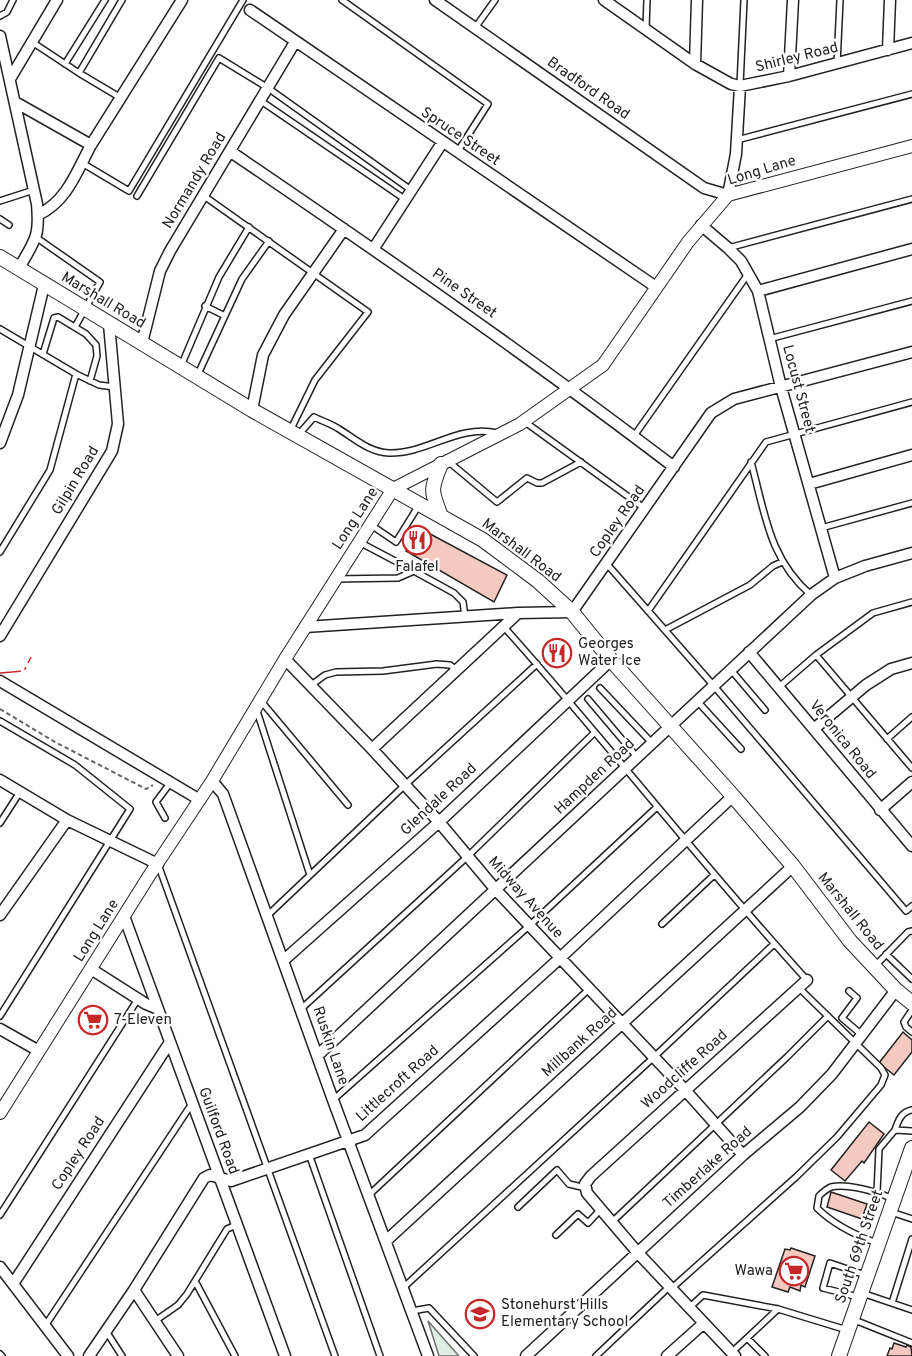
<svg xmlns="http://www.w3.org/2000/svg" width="912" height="1356" viewBox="0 0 912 1356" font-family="Overpass,sans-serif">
<rect width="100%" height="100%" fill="#fff"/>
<path fill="#e0efe3" stroke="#6f6f6f" stroke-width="1.5" d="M428,1321L459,1356H439Z"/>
<path fill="#f3c9c0" stroke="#222" stroke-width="1.5" d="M419,528L507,575L494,602L406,551Z
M903,1032L912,1040V1052L894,1075L879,1063Z
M869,1122L884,1134L864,1163L862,1161L845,1181L831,1170Z
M831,1192L867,1204L862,1219L827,1207Z
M791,1248L815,1256L805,1287L801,1285L800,1291L790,1287L788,1292L772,1287L785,1249L790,1250Z
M894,1343L906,1347L907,1345L911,1347L912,1356H887L890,1348L892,1349Z"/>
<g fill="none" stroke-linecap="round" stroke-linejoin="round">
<g stroke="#222" stroke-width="8">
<path id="service" d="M342,0L488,104L458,151
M0,16L7,12L13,0
M475,28L495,0
M646,28L647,0
M32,42L79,73L121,98
M65,64L105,0
M837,64L840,0
M79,73L122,0
M740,85L744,0
M261,101L406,200
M737,140L912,94
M82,163L129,191L243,0
M137,196L219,58L268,88L411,190
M204,196L368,312L315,380L290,431
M0,201L34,190
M0,219L9,225
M37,238L100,282L75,327
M728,248L912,199
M205,306L225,316
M0,329L76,374L99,385L115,387
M769,339L912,301
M43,354L54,318L58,317L86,334L96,345L97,356L90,381
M181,366L219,277L249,227
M198,374L242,279L269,241
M525,422L644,508
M299,434L314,417C322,421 332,424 339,429C355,439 369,452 389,453C427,454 458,424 497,433
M634,436L748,274
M449,462L497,502L527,478L537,483H542L581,462
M751,462C765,513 769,559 811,595
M371,525L396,542L419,505
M821,528L912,503
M0,552L50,470L76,374
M606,563L714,686L906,911L912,906
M414,571L454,593L463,602L465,617
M335,579L398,578L414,571L361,543
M648,611L766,442L912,402
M504,627C607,742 702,865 807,980
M665,630L750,585L773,566L782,562
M816,655L912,768
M731,670L765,710
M310,686L325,675L336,672L383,671L437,664L450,665L457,670
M779,687L816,655L873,613L912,602
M600,688L652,743
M588,699L637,757
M261,701L348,805
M698,702L741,749
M257,711L310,875
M0,721L75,765L130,809L0,1016
M887,739L912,717
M165,818L156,802L171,782
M0,823L20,792
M158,864L335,1356
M267,916L405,785L537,664
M662,924L714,875
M886,954L912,979
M875,966L908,932L912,931
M849,991L857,998L842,1018L862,1035
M301,1009L468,856L594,733
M912,1010L904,1022L906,1027L912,1032
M333,1100L529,926L657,807
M895,1130C898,1121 901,1112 912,1110
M309,1154L380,1356
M877,1192L879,1149L895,1130L912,1131
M370,1194L589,989
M518,1207L557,1170L569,1184L586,1188
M891,1212L912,1219
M0,1215L138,999
M612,1222L787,1057L828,1016
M556,1235L578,1214L588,1223L601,1209
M877,1243C855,1235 834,1225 817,1208L819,1196C822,1193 826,1189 831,1187C847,1183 878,1192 893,1199
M195,1281L235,1356
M404,1287L654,1057L774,944
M672,1288L796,1177L837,1137L881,1085L885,1075L881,1068L798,987
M862,1293L912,1310
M858,1297L823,1288L830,1263L865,1275
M892,1303L912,1239
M690,1307L703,1295L778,1309L847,1330
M412,1311L429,1308L474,1356
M852,1319L912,1343
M155,1321L178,1305L187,1294L227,1229L236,1225
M45,1326L191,1105
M106,1331L122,1356
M747,1338L765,1356
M731,1353L778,1309
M0,1354L2,1356
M596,1356L670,1286"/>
</g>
<g stroke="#222" stroke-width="13">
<path id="minor" d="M435,0L704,188L728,195L736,154L740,86
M604,0L695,64L731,84L740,86L789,76L912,43
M250,10L656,287
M0,36L37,204C40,237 35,240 19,268
M888,50L890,0
M695,64L697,0
M789,76L793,0
M10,79L57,0
M15,102L91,145C76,173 67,201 38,215
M91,145L182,0
M231,152C381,254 530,357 674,467
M701,225L728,248L741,261L758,291L781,387L835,578
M374,248L442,143
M758,291L912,249
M142,343L160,271L170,251L295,42
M252,410L263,355L284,315L344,229
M0,443L18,395L44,285
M809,484L912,455
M305,627L518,613L572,612L711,413L734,399L912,352
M0,636L112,451L118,424L109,324
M749,652L912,846
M285,659L372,749L439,822L496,890L685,1090L743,1155
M0,681L200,800
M815,728L866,685L891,669L912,663
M372,749L518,613
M0,780L67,820L158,864
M212,781L223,794L333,1100L428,1356
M880,810L912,782
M0,915L67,820
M124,916L285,1356
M284,960L439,822L611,660
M91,969L146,1004L158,1009
M0,1029L39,1051
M318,1055L811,595L835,578L865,566L912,553
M387,1240L793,866
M0,1267L68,1356
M13,1284L170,1042
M134,1290L178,1356
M89,1356L134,1290L204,1178L210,1175L231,1181L365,1135L559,959L733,796
M526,1356L743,1155L800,1107L832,1074L896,990
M667,1356L704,1323
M735,1356L638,1253L587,1193L585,1184L591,1176L807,980"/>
</g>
<g stroke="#222" stroke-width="14">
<path id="tertiary" d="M0,1113L149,876L212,781L285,659L393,489L520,424L603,365L688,242L728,195L912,146"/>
</g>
<g stroke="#222" stroke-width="16">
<path id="secondary" d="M0,257L252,410L483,540L538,581L572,612L611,660L733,796L793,866L850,941L896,990L912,1003
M441,516C431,491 430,490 441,464
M839,1356L912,1148"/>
</g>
<path stroke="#646464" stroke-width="2" stroke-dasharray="4.5 3" stroke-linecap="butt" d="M0,709L55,742L146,789L153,785"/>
<use href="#service" stroke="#fff" stroke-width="5"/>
<use href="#minor" stroke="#fff" stroke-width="10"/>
<use href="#tertiary" stroke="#fff" stroke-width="12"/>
<use href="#secondary" stroke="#fff" stroke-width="14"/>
<path stroke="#c62828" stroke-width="1.5" stroke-dasharray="21 4.5 3 4.5" stroke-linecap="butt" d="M0,673L24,671L31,657"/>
</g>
<defs>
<g id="restaurant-ring" transform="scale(1.5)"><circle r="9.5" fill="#fff" stroke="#c62828" stroke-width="1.5"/><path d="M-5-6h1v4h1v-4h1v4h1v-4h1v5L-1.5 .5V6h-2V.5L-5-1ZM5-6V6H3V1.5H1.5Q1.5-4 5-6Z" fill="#c62828"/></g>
<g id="supermarket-ring" transform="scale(1.5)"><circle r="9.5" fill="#fff" stroke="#c62828" stroke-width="1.5"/><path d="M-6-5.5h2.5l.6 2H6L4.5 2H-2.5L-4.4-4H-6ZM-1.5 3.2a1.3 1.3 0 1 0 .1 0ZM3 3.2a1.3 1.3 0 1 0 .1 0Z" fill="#c62828"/></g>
<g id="school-ring" transform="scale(1.5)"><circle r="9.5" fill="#fff" stroke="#c62828" stroke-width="1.5"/><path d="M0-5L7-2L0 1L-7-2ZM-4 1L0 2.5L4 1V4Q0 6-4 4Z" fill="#c62828"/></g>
</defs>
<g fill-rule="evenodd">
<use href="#restaurant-ring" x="417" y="540"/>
<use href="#restaurant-ring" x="557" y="653"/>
<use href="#supermarket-ring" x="93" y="1020"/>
<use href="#supermarket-ring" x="794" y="1271"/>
<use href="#school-ring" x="480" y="1314"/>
</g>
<g text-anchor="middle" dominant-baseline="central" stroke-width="4.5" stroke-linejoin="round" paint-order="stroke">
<g font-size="15" fill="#222" stroke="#fff">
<text transform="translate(797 58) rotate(-14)">Shirley Road</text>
<text transform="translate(588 89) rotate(35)">Bradford Road</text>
<text transform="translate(460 137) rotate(34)">Spruce Street</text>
<text transform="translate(762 171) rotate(-17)">Long Lane</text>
<text transform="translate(195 181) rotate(-59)">Normandy Road</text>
<text transform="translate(464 294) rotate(35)">Pine Street</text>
<text transform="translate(103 301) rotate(31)">Marshall Road</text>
<text transform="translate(798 389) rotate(75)">Locust Street</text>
<text transform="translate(76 481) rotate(-59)">Gilpin Road</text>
<text transform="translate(356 519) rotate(-57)">Long Lane</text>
<text transform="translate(618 522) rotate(-55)">Copley Road</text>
<text transform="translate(521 551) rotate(37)">Marshall Road</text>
<text transform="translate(842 740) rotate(51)">Veronica Road</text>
<text transform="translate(595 777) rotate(-43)">Hampden Road</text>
<text transform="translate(439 800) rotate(-43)">Glendale Road</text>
<text transform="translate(525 898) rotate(48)">Midway Avenue</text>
<text transform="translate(850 912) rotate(51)">Marshall Road</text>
<text transform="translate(97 931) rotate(-58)">Long Lane</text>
<text transform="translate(580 1043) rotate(-42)">Millbank Road</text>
<text transform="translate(330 1046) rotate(71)">Ruskin Lane</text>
<text transform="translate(685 1070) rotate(-42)">Woodcliffe Road</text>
<text transform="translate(398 1084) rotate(-42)">Littlecroft Road</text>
<text transform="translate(218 1131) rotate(70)">Guilford Road</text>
<text transform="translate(79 1154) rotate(-57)">Copley Road</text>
<text transform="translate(708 1168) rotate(-42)">Timberlake Road</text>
<text transform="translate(860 1247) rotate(-71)">South 69th Street</text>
</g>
<g font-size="15" fill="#222" stroke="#fff" text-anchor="start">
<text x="417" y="567" text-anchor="middle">Falafel</text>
<text x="578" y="644">Georges<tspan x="578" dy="17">Water Ice</tspan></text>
<text x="114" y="1020">7-Eleven</text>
<text x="773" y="1271" text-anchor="end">Wawa</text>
<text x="501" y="1305">Stonehurst Hills<tspan x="501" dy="17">Elementary School</tspan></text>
</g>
</g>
</svg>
